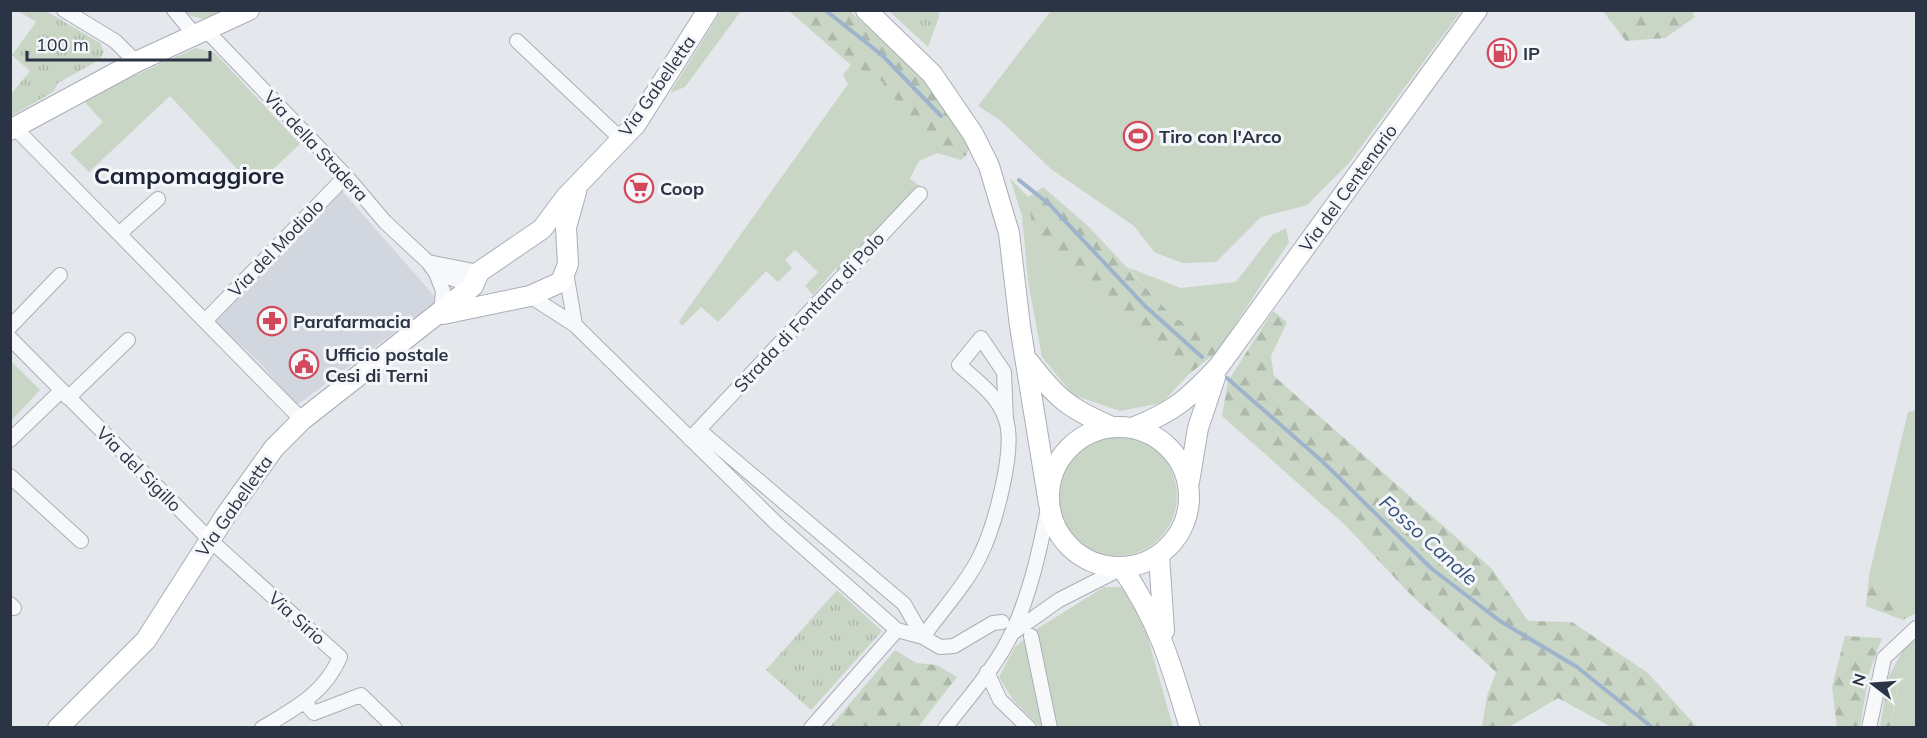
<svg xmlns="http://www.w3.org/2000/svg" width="1927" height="738" viewBox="0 0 1927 738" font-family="Mulish,sans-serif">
<defs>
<pattern id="forest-firs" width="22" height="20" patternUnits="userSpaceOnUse" patternTransform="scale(1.5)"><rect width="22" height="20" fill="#c9d6c5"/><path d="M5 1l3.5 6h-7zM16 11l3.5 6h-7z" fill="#adb8ab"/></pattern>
<pattern id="park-tufts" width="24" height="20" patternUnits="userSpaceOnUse" patternTransform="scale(1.5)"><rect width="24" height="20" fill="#c9d6c5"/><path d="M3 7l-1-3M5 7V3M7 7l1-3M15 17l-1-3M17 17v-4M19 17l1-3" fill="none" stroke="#adb8ab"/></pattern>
</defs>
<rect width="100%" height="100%" fill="#e4e7ec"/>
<path fill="#d2d6de" d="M342,191L438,300L297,405L258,361L213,320Z"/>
<path fill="#c9d6c5" d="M185,11H221L204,19L191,16Z
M721,11H741L685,87L670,93Z
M1051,11V10L1461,11L1349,163L1307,205L1261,217L1216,262L1182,263L1154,252L1134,226L1051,169L1001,121L978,106Z
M196,48L215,53L300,144L254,187L170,96L89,172L70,153L103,122L82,99Z
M851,65L884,82L944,148L966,156L961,160L937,153L919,161L910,179L920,186L839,272L836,268L813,295L805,286L818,272L795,250L785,260L792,268L778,282L766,271L718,322L701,307L682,326L679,321L848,84L843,75Z
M1010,178L1028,197L1031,220L1052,259L1188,375L1162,403L1120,411L1073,395L1042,357L1028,281L1022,216Z
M1286,228L1289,242L1218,351L1213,337L1173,317L1127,267L1181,288L1236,282L1272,235Z
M11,361L40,390L11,421H10Z
M1916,410V598L1909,603L1888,598L1869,575L1908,412Z
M1057 496a60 60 0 1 1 120 0a60 60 0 1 1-120 0Z
M1104,587H1125L1144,624L1173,727H1040L1013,700L999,677L1015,647L1037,629Z
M1916,637V727H1891L1898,681L1888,678L1905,646Z"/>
<path fill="url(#forest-firs)" d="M789,11H850L926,80L970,147L966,156L944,148L884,88L883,82L851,65Z
M1603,11H1692L1695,17L1665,38L1626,41Z
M1043,187L1089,227L1173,317L1213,337L1218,351L1188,375L1052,259L1031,220L1028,197Z
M1273,311L1287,322L1271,356L1274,376L1492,569L1528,621L1572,622L1648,673L1697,727H1611L1558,698L1509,727H1482L1487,696L1496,672L1412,596L1345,525L1222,416L1228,381Z
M1869,575L1888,598L1909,603L1916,598V613L1903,620L1866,606Z
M1845,636L1882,638L1869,673L1860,727H1837L1832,687Z
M895,650L916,663L937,665L957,677L918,727H830Z
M1888,678L1898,680L1891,727H1880Z"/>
<path fill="url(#park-tufts)" d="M18,11H46L100,43L104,52L99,60L58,83L53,92L11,116V94L30,71L12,55L36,22Z
M889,11H936L940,14L928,47Z
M837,590L882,631L811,710L766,670Z"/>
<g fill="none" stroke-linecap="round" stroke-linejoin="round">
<path stroke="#9fb4cc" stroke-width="4" d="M825,10L882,55L941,116
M1019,180L1050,205L1145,306L1202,357
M1227,378L1322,461L1432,569L1500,621L1577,667L1653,728"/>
<g stroke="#a9aeb7" stroke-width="16">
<path id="street" d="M64,10L115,41L136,62
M174,10L195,35
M206,30L346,176L385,222L428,262L436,273L443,291L441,313
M517,41L621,139
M15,128L302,420
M120,233L158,199
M428,262L479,272
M566,272L575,325
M436,273L473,286
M530,296L575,325L777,524L897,630L923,637L940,647L954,646L993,623L1002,622
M205,321L346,176
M10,327L60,275
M10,338L210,540L340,657C325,693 294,709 262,728
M68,398L128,340
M699,430L904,604L923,637
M690,439L920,194
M10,440L61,391
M10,476L81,541
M10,604L14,608
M1011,634L1059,600L1122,568
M1031,636L1050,728
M923,637C941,611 965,586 979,558C994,529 1016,450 1006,420C998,395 977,381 959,365L981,338L1004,372L1006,420
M987,672L1000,700L1029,728
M305,703L314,713L361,695L395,728
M811,728L897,630
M945,728C968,698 996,667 1012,633C1031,592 1040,548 1049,504
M1869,728L1884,658L1916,628"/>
</g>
<g stroke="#a9aeb7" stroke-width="22">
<path id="secondary" d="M866,10L932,74L973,134L989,166L1009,233L1020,326L1049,504
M10,130L136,62L249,10
M443,314L530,296L561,282L568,264L566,227L576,192
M1029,362C1057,399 1070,409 1112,427
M1049 497a70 70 0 1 1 140 0a70 70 0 1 1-140 0Z
M1132,428C1174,412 1189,398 1219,366L1477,10
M1189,482L1198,428L1215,377
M1159,555L1164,631
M1122,568C1159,621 1172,667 1190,728
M58,728L146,640L226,515L274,448L302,420L473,286L479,272L542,229L566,197L636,124L708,10"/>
</g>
<use href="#street" stroke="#f7f8fa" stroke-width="14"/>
<use href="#secondary" stroke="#fff" stroke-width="20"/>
</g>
<defs>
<g id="fuel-ring" transform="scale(1.5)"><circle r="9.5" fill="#f4f6f9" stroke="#d1495b" stroke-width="1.5"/><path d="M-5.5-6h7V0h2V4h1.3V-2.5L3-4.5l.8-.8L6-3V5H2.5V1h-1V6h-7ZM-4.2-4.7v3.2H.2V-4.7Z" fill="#d1495b"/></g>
<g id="stadium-ring" transform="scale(1.5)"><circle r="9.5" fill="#f4f6f9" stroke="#d1495b" stroke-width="1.5"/><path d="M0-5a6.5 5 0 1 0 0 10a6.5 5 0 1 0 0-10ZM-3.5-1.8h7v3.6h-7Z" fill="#d1495b"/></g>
<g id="supermarket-ring" transform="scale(1.5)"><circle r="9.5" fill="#f4f6f9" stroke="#d1495b" stroke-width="1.5"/><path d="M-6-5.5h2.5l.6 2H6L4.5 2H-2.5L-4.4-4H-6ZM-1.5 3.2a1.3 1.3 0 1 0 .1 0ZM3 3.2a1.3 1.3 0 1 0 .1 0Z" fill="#d1495b"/></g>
<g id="pharmacy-ring" transform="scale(1.5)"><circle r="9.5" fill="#f4f6f9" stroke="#d1495b" stroke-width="1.5"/><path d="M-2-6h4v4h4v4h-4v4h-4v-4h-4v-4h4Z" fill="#d1495b"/></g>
<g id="civic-ring" transform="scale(1.5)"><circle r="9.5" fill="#f4f6f9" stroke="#d1495b" stroke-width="1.5"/><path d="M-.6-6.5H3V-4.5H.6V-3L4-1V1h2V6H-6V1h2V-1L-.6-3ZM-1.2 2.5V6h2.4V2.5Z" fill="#d1495b"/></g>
</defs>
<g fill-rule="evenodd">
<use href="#fuel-ring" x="1502" y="53"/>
<use href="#stadium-ring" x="1138" y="136"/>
<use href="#supermarket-ring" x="639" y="188"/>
<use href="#pharmacy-ring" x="272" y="321"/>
<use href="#civic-ring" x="304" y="364"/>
</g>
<g text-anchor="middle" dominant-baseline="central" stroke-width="6" stroke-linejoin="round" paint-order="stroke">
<g font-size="18" font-weight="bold" fill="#2b3445" stroke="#f4f6f9" text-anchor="start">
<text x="1523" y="53">IP</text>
<text x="1159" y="136">Tiro con l'Arco</text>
<text x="660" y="188">Coop</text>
<text x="293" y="321">Parafarmacia</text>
<text x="325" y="354">Ufficio postale<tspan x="325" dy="21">Cesi di Terni</tspan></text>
</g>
<g font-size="18" fill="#2b3445" stroke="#f4f6f9">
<text transform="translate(657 86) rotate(-55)">Via Gabelletta</text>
<text transform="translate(316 146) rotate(47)">Via della Stadera</text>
<text transform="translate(1348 188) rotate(-54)">Via del Centenario</text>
<text transform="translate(276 248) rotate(-46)">Via del Modiolo</text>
<text transform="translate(809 312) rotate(-47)">Strada di Fontana di Polo</text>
<text transform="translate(139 469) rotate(45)">Via del Sigillo</text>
<text transform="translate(234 506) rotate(-55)">Via Gabelletta</text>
<text transform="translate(297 618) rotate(42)">Via Sirio</text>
</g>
<g font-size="20" font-style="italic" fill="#34527a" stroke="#f4f6f9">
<text transform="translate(1429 540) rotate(42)">Fosso Canale</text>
</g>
<g font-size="24" font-weight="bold" fill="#1d2536" stroke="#f4f6f9">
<text x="189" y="175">Campomaggiore</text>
</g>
</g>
<rect width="1927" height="738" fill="none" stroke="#2b3445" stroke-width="24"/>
<g transform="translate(1873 684) rotate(287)" stroke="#f4f6f9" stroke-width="4.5" paint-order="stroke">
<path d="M0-4.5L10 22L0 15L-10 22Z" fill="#2b3445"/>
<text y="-9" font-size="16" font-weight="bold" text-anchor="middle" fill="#2b3445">N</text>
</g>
<path d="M27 51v9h183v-9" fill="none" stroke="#2b3445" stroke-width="3"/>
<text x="36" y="51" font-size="18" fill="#2b3445" stroke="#f4f6f9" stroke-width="4.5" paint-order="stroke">100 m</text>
</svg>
